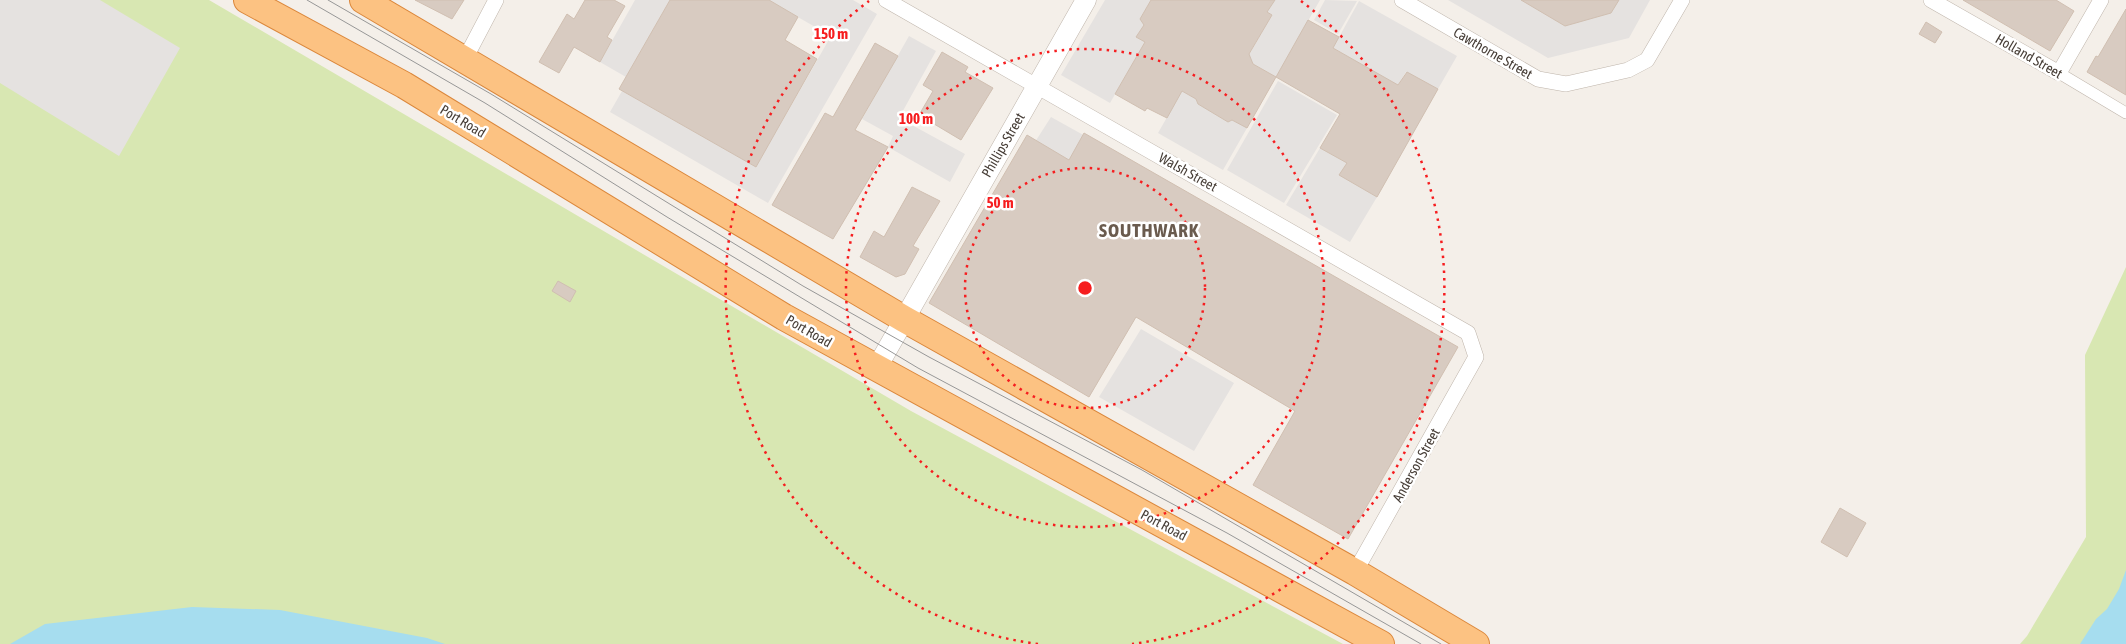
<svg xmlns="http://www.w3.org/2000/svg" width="2126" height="644" viewBox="0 0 2126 644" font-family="'Asap Condensed',sans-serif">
<rect width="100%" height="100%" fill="#f4efe9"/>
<path fill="#d8e7b2" d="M0,0H209L911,411L1343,644H0Z
M2126,267V644H2020L2027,636L2086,537L2085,355Z"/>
<path fill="#e5e2e0" d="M0,0H100L180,48L119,156L0,83Z
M635,0H670L626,77L600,62Z
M768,0H853L877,14L768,203L610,112L622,91L756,167L831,36Z
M1105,0H1151L1140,19L1144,25L1136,37L1145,42L1110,103L1061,75Z
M1275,0H1320L1276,77L1246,60L1272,15L1267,12Z
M1325,0L1357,1L1338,34L1314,20Z
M1448,0H1650L1629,38L1548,58Z
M1359,1L1457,56L1438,89L1406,72L1398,85L1333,48Z
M909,36L936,51L899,118L965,154L950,182L888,147L893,136L862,119Z
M1278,81L1337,115L1284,203L1227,170Z
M1182,91L1196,99L1198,104L1228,122L1232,120L1247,128L1223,170L1158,133Z
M1051,117L1087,137L1071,162L1035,142Z
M1320,148L1347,163L1340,175L1377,197L1350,242L1286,205Z
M1141,329L1234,383L1194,451L1099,397Z"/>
<path fill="#a6ddef" d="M2126,570V644H2080L2096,619L2107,609L2119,589Z
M192,607L280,610L427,638L445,644H10L45,624Z"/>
<path fill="#d8cbc1" stroke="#d0bfb1" d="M415,0H464L452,19Z
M585,0H614L625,6L607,37L612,40L600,62L574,47L559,73L539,62L567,14L574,19Z
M670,0H769L798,17L785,40L817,59L756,167L619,89Z
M1151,0H1275L1267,12L1272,15L1249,54L1253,64L1276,77L1247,128L1232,120L1228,122L1198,104L1196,99L1182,91L1167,118L1147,108L1145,111L1115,94L1145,42L1136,37L1144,25L1140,19Z
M1521,0H1619L1611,13L1565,26Z
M1963,0H2056L2074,11L2050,51Z
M2126,9V95L2087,72L2096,56L2098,57Z
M1308,20L1339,37L1333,48L1398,85L1407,72L1438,89L1377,197L1339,175L1347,163L1320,148L1340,114L1276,77Z
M1926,22L1942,32L1935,43L1919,34Z
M875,43L898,56L855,130L888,147L833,239L772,205L825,113L833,117Z
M942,52L968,67L965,72L993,88L961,140L919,115L933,91L923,85Z
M1084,133L1458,347L1348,539L1253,485L1295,411L1136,317L1089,397L929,303L1027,135L1069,160Z
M912,187L940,201L913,246L919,249L905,274L896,277L860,257L874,231L884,237Z
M558,281L576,291L570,302L552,291Z
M1840,508L1866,523L1847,557L1821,542Z"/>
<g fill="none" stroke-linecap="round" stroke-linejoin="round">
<g stroke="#bfb5ab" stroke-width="12">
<path id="pedestrian" d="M2059,73L2126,113"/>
</g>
<g stroke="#bfb5ab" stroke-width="16">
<path id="minor" d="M886,0L1468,333L1476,357L1355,572
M1402,0L1538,79L1566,84L1628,70L1647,60L1682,0
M1931,0L2059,73L2101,0
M465,59L496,0"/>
</g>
<g stroke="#bfb5ab" stroke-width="21">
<path id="tertiary" d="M876,369L1086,0"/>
</g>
<g stroke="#db873b" stroke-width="28">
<path id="trunk" d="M247,0L404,85L784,317L1381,644
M363,0L904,319L1355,572L1476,644"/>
</g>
<use href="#pedestrian" stroke="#fff" stroke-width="11"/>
<use href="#minor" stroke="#fff" stroke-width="15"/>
<use href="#tertiary" stroke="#fff" stroke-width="20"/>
<use href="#trunk" stroke="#fcc282" stroke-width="26"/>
<path stroke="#979797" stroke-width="1" d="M307,0L485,103L667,217L918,368L1227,533L1421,644
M328,0L491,94L803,286L929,357L1142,470L1441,644"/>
</g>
<g fill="none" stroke="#f61d1f" stroke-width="2.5" stroke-dasharray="2.5 5">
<circle cx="1085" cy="288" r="120"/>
<circle cx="1085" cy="288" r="239"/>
<path d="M1038 644A359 359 0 0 1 869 1M1301 1A359 359 0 0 1 1132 644"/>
</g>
<g text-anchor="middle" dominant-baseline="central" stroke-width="5" stroke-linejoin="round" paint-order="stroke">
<g font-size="14" fill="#473e37" stroke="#fff">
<text transform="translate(1493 53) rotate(30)">Cawthorne Street</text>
<text transform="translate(2029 56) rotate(30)">Holland Street</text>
<text transform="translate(463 121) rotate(31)">Port Road</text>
<text transform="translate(1003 145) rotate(-60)">Phillips Street</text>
<text transform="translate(1188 172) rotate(29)">Walsh Street</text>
<text transform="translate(809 331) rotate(30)">Port Road</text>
<text transform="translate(1416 465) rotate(-61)">Anderson Street</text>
<text transform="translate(1164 525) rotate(28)">Port Road</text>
</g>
<g font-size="19" font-weight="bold" letter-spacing="1" fill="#6a5b4e" stroke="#fff">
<text x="1149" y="230">SOUTHWARK</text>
</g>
</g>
<circle cx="1085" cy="288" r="8" fill="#f61d1f" stroke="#fff" stroke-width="2.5"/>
<g font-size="15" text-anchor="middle" font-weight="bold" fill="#f61d1f" stroke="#fff" stroke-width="5" stroke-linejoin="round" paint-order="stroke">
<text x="831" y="39">150 m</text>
<text x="916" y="124">100 m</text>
<text x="1000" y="208">50 m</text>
</g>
</svg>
